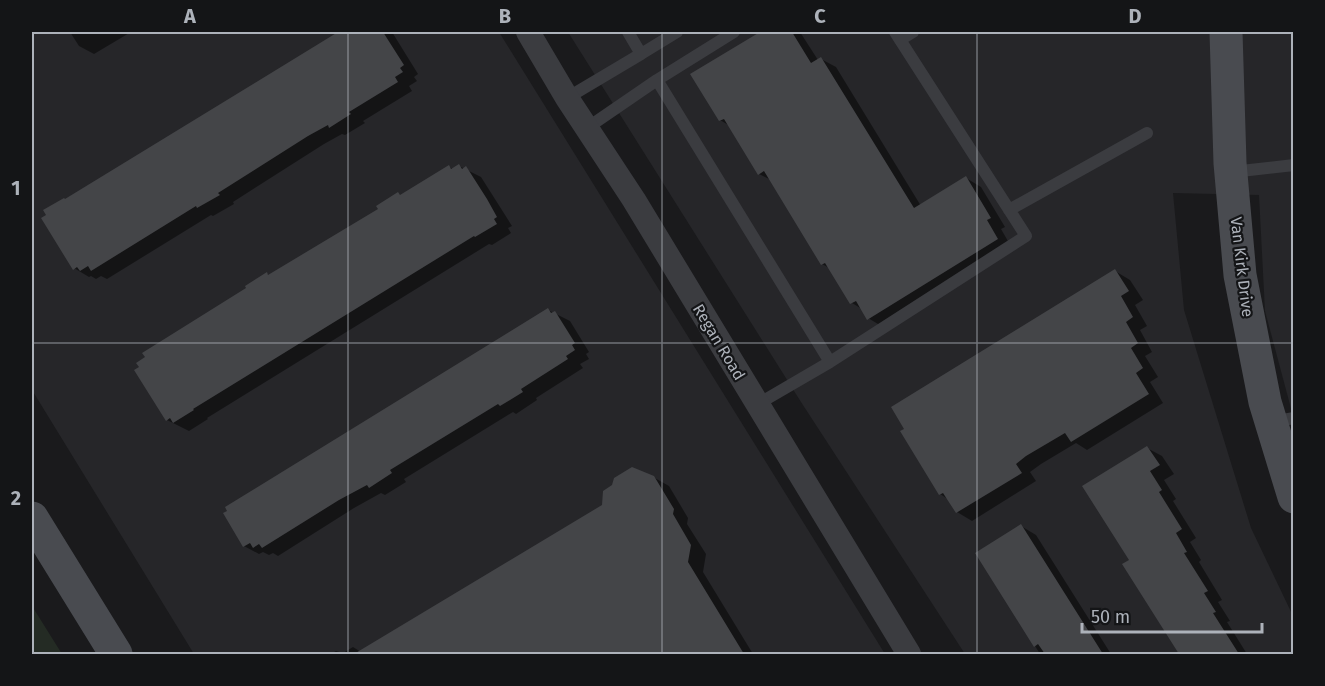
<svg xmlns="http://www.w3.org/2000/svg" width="1325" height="686" viewBox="0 0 1325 686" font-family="'Fira Sans',sans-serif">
<rect width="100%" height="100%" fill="#1a1a1c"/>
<path fill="#262629" d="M32,32H499L885,654H194L32,390Z
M568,32H1293V416L1265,311L1259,195L1173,193L1184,310L1251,528L1293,616V654H965L801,402Z"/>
<path fill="#242b24" d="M32,606L62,654H32Z"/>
<path fill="#0007" d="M70,32H131L94,54L79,46Z
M341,32H392L418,74L414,77L417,81L409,86L412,91L363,121L365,123L345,135L342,134L324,144L233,202L234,204L213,216L211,215L107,279L101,276L96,279L91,276L89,277L74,268L66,201Z
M763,32H800L818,60L821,59L836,67L921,206L966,178L981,187L1005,227L1001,229L1012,248L883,327L868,318L862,309L852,303L831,269L822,264L771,180L759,174L730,126L720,120L693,75Z
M459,166L481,177L512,226L508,228L511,233L492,245L489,244L207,418L208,419L189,431L167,420L249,289L267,274L270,276L380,209L398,194L402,196L449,167L453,169Z
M1115,271L1130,280L1143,300L1135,305L1147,326L1140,330L1152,352L1145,356L1158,377L1150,382L1163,403L1087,450L1076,443L1041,464L1030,472L1036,481L972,521L957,512L948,499L940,494Z
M548,310L570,321L589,352L586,354L589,359L580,364L583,368L536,398L537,400L516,414L513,412L404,479L406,482L385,495L381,493L354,508L278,556L273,553L269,555L263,552L259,554L244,546Z
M1147,448L1162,456L1174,474L1164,480L1176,499L1173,501L1196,538L1190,542L1201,560L1199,562L1222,600L1218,602L1230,621L1227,622L1247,654H1180L1124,565L1131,561Z
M653,477L669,486L688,518L687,524L706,554L703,572L753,654H330L336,651L343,653L353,647L361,652Z
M1021,526L1036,535L1111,654H1040L977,553Z"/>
<path fill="#444548" d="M338,32H383L404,65L400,68L403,72L395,77L398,82L349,112L351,114L329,128L328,125L308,136L218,193L220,195L197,208L196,206L91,271L88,266L80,271L77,267L73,270L41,218L46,215L43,210L64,198L65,199Z
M760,32H792L811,63L821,57L914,208L966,176L991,218L987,220L998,239L867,320L856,301L850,304L825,263L821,265L764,171L758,175L724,119L719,121L690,74Z
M459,164L462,169L466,166L487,199L497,217L494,219L497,224L475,237L474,236L193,409L194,410L173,423L170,418L166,421L134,370L139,367L136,363L145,357L142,353L246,288L245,286L267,272L268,275L378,209L376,206L398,192L400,195L449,165L451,169Z
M1115,269L1129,291L1121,296L1133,317L1126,322L1138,343L1131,348L1143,368L1136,373L1149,394L1071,442L1065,433L1026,456L1016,464L1022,473L956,513L943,493L939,495L900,431L904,429L891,407Z
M548,308L551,313L555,311L575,343L572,345L575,350L566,356L568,359L521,389L523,392L500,406L498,404L390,470L392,473L369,488L367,485L339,500L262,548L259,544L253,548L250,543L243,547L223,513L227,511L225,507Z
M1147,446L1160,465L1150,471L1162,490L1159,492L1182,529L1176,533L1187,552L1184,553L1208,591L1204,593L1216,612L1213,613L1239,654H1179L1122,564L1129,560L1082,486Z
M632,467L654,476L674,509L673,514L691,545L688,562L744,654H354L602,505L603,491L612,485L614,478Z
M1021,524L1103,654H1045L1038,644L1034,647L975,553Z"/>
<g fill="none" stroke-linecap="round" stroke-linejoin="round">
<path stroke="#3b3c40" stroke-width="12" d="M900,40L913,32
M641,54L677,32
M657,80L734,32
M567,98L641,54L628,32
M587,128L657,80L830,362L758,404
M1232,172L1294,165
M1009,210L1147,133
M830,362L1026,236L895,32
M1272,422L1294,418"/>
<path stroke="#3b3c40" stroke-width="24" d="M528,32L567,98L634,200L909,654"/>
<path stroke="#494b50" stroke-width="33" d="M1226,32L1230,163L1240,275L1265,402L1294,497
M32,518L116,654"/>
</g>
<path fill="none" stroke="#adb2ba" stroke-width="1.5" stroke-opacity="0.55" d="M348,32V654M662,32V654M977,32V654M32,343H1294"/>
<g text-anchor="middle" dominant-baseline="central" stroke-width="4.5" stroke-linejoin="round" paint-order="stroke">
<g font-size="16" fill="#adb2ba" stroke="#141517">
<text transform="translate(1242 267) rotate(83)">Van Kirk Drive</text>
<text transform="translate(719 342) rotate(59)">Regan Road</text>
</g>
</g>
<rect width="1325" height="686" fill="none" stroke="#141517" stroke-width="66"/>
<path d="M1082 623v9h180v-9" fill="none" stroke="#adb2ba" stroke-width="3"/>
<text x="1091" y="623" font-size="18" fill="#adb2ba" stroke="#141517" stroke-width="4.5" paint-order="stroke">50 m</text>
<rect x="33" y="33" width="1259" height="620" fill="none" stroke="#adb2ba" stroke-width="2"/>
<g font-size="20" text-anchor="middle" font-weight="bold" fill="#adb2ba">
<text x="190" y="23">A</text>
<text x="505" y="23">B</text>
<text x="820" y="23">C</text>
<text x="1135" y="23">D</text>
<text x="16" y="195">1</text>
<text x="16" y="505">2</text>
</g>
</svg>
